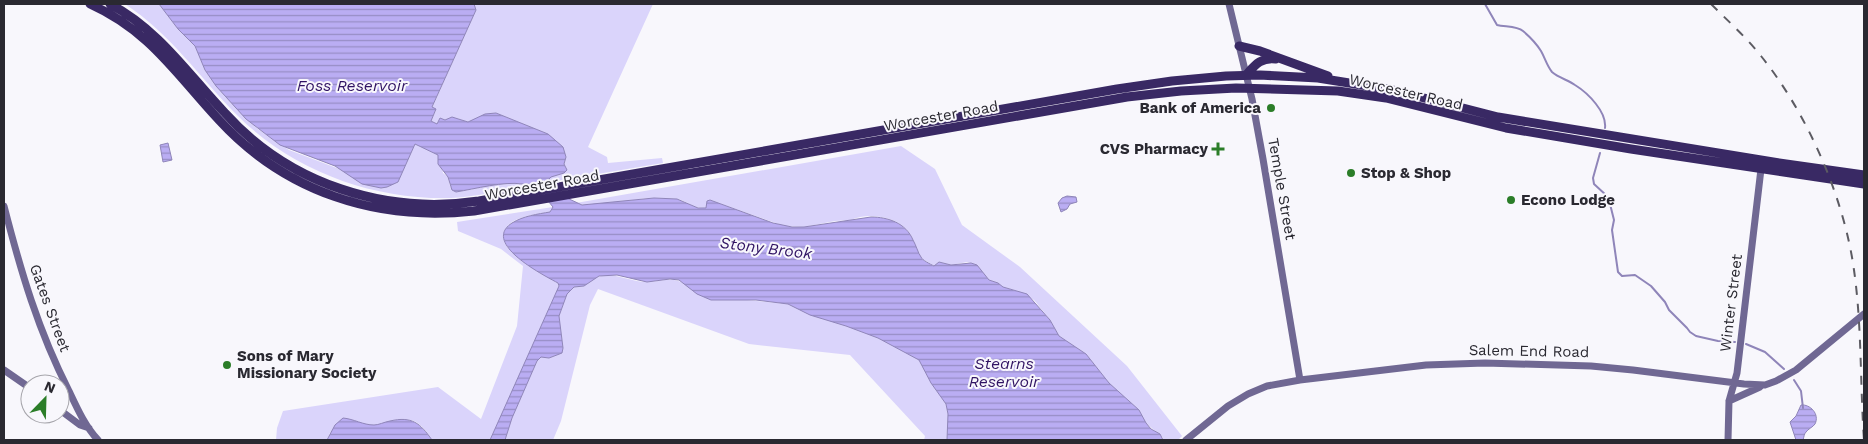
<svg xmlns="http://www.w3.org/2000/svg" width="1868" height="444" viewBox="0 0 1868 444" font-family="'Work Sans',sans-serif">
<defs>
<pattern id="water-rules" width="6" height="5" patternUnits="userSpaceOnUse" patternTransform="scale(1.25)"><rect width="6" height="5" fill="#baadf3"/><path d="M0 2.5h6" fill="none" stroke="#978dc5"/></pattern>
</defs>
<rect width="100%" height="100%" fill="#f8f7fc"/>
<path fill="#dad4fb" d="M125,4H159L178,29L195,46L205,70L225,96L258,129L289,150L387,187L398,182L415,144L439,155L443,173L448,177L450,186L456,192C473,190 513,179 526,186C502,190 476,197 451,198C373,200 293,171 238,116C198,76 172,35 125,4Z
M474,4H653L588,147L607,157L608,163L662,158L663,163L550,182L549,179L551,177L564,173L566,167L564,165L566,157L548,134L496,113L468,122L456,118L445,120L440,118L437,124L431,121L436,110L432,108L476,10Z
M901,146L935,169L962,225L1020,267L1127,366L1182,436L1178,440H1163V438L1146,423L1139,410L1109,383L1086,354L1059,336L1050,320L1034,300L1014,290L1003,287L998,283L989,280L977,265L967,262L951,265L939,262L934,266L921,258C920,253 918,252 916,247C913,241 912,235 907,230C895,216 867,212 851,220L835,221L804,227L784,226L710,200L706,208C693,209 688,201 677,199C670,198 661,198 654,198C632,198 595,209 576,203Z
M553,207L550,212C539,214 508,217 506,230C505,236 507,242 507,247L535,270L558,283L559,289L490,440H432C428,434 423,426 416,422C403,416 390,423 377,425C367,426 358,423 349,419L330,433L327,440H276L277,428L283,411L438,387L481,419L517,326L523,266L501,249L458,231L457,222Z
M605,275C620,275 633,282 647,282C662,282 672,276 685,284L747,300L788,304L878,338L914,357L919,360L927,375L946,404L948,414L947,440H924L925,436L850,355L749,344L598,289L590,305L561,421L553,440H505L512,418L537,361L541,357L549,358L562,353L563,348L559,316L567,294L574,287L584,286L594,278Z"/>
<path fill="url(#water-rules)" stroke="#8f85b9" d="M159,4H474L476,10L432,107L436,109L431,121L437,124L440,118L445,120L452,117L468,122L485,114L496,113L548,134L563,147L566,157L564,164L567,170L564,173L551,177L549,179L550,182L567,198L582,205L654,198L677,199L698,208H706L707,201L710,200L773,223L792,227H804L871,217C888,217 906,223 913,240C916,245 918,253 921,257C922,260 930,264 934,266L939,262L951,265L971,263L977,265L989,280L998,283L1003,287L1027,294L1050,320L1059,336L1086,354L1109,383L1139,410L1146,423L1151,429L1160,434L1163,440H947L948,414L946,404L931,383L919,360L878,338L846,326L810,315L788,304L756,300H711L697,294L679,280L670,279L647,282L617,275L599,276L584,286L574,287L567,294L559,316L563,348L562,353L549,358L541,357L537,361L512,418L505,440H490L559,286L558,283C543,275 481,243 512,223C523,216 538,214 550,212L553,207C547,199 532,185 522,184C505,181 474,189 456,192L452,190L448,177L438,164V155L415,144L398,182L387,187L381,188L362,184L335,166L280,145L246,119L216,86L205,70L195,46L178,29Z
M168,143L172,160L163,162L160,145Z
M1067,196L1076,197L1077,202L1070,204L1067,209L1061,212L1058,203L1062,198Z
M1801,405C1810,404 1820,414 1815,424C1813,427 1808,429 1806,432C1804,434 1804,437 1803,440H1796L1790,422L1796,416Z
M343,418C354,419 363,425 374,425C379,425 384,422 390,421C412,416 420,423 432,440H327L335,425Z"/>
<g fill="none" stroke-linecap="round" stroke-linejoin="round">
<path stroke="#8f85b9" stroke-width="2" d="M1485,4L1497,25C1505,27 1517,26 1523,31C1530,37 1536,43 1541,51C1545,58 1547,66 1552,72C1559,78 1568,80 1575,85C1588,93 1607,112 1605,128
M1600,153L1593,178L1594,184L1607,196L1609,200L1614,220L1612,230L1618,272L1622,276L1635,275L1651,286L1665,302L1669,310L1687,328L1690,332L1696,336L1718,341L1735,342
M1746,344L1765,352L1784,369
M1794,380L1801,391L1803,408"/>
<path stroke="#706893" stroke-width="7" d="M1229,4L1252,99L1263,159L1300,380
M4,206C21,272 38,330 69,391C77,408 85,426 98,440
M4,370L30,388
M1729,401L1760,387
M60,410L80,425L89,428
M1186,440L1228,406L1248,394L1267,386L1300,380L1426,365L1485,363L1591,366L1633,370L1744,384L1765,385L1776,381L1796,370L1864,314
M1728,440L1729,401L1737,373L1761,169"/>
<path stroke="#392964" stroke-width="9" d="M90,4C150,31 176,74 219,120C285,192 377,222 474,211L1127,97L1181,91L1236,88L1338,91L1386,98L1506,128L1631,149L1864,184
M110,4C159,30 188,74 225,113C289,184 385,215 479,201L1117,89L1172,81L1226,76L1260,75L1318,78L1393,90L1498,117L1786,164L1864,175
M1239,46L1260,51L1328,76
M1246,75C1255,65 1261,57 1276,59"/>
<path stroke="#5c5b62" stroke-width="2" stroke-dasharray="9 9" stroke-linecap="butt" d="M1711,4C1728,21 1746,37 1761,56C1807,113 1844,197 1854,270C1862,326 1860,384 1864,440"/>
</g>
<g fill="#2b7d28" stroke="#f8f7fc" stroke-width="2">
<circle cx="1271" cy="108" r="5"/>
<path d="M1215.5 141.5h5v5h5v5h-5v5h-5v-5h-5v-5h5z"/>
<circle cx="1351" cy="173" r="5"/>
<circle cx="1511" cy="200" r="5"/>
<circle cx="227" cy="365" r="5"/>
</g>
<g text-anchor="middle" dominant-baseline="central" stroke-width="4" stroke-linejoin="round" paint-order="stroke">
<g font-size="15" fill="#2a2931" stroke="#f8f7fc">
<text transform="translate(1406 92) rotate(13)">Worcester Road</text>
<text transform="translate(941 116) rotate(-10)">Worcester Road</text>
<text transform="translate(542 185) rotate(-10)">Worcester Road</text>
<text transform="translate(1282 189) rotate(80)">Temple Street</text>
<text transform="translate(1731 303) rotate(-83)">Winter Street</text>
<text transform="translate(50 308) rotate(70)">Gates Street</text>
<text transform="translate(1529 351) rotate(1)">Salem End Road</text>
</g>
<g font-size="15" font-weight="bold" fill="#2a2931" stroke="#f8f7fc" text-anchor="start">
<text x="1261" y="108" text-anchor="end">Bank of America</text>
<text x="1208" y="149" text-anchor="end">CVS Pharmacy</text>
<text x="1361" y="173">Stop &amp; Shop</text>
<text x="1521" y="200">Econo Lodge</text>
<text x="237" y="356">Sons of Mary<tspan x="237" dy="17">Missionary Society</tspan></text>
</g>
<g font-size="16" font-style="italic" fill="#301363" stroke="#f8f7fc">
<text x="352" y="85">Foss Reservoir</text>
<text transform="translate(766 248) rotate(7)">Stony Brook</text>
<text x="1004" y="363">Stearns<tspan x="1004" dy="18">Reservoir</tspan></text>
</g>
</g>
<rect width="1868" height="444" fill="none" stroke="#2a2931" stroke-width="10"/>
<g transform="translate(45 399) rotate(23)"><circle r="24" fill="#f8f7fc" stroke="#a6a5ab"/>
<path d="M0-4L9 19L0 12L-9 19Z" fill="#2b7d28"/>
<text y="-8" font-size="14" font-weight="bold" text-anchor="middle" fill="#2a2931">N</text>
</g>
</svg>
